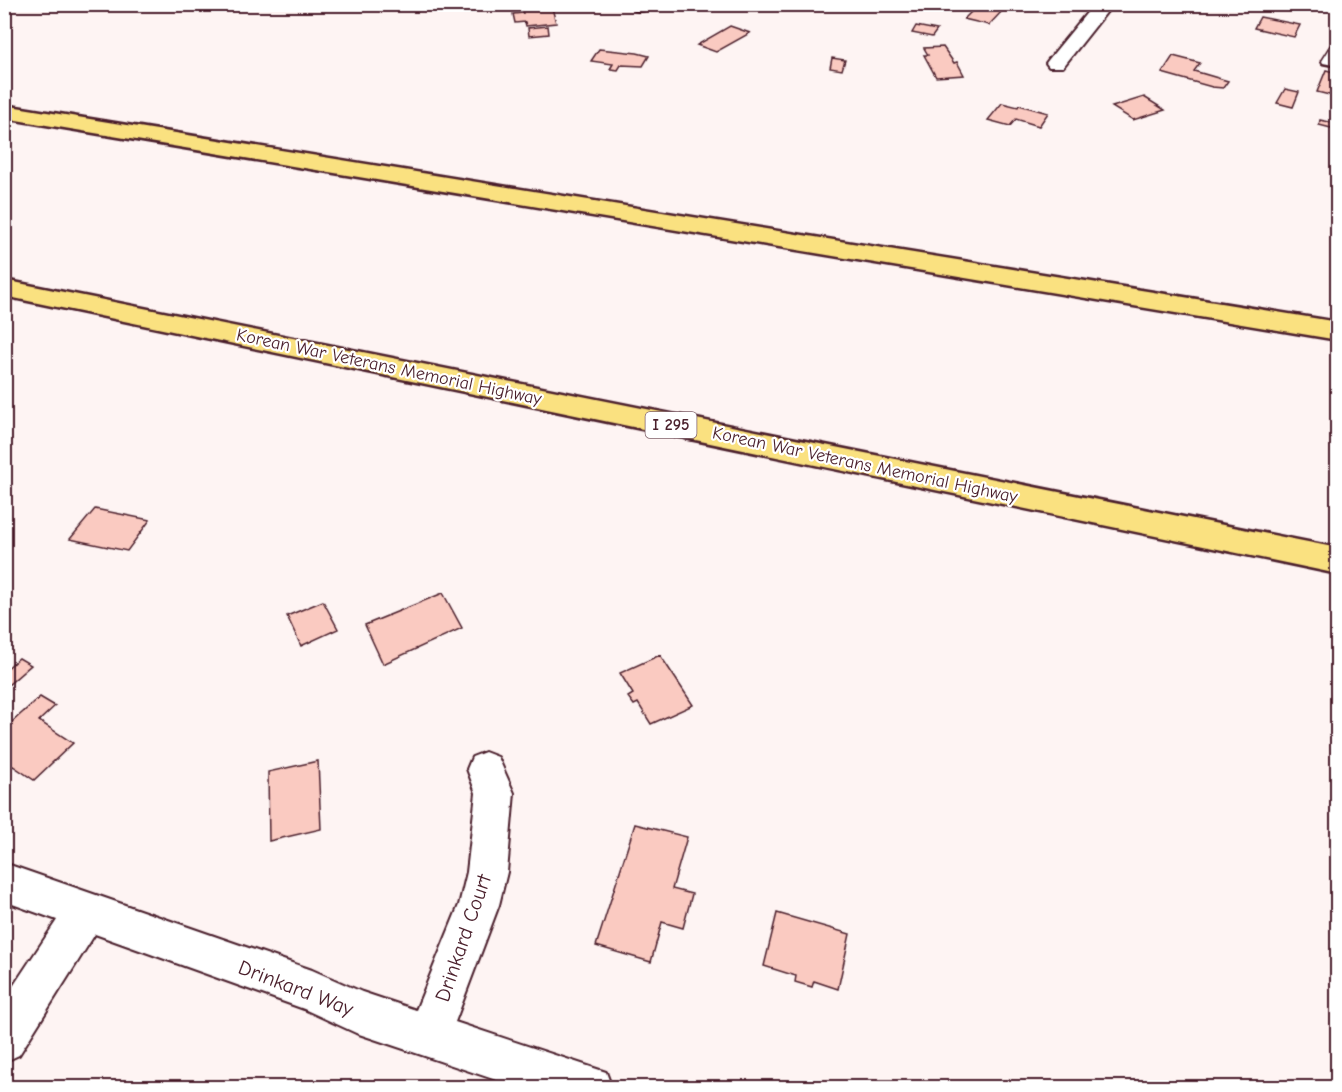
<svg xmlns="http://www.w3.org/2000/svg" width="1342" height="1092" viewBox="0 0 1342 1092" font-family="'Comic Neue',sans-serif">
<rect width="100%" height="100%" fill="#fef4f3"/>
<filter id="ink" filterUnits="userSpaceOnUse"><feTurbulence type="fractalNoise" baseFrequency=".0167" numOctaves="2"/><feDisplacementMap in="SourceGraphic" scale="12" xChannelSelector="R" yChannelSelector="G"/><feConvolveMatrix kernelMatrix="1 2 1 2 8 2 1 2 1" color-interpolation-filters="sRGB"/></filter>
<g filter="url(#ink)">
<path fill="#facac1" stroke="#4a1f2b" stroke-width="1.5" d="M515,4H551L556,23L526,26L525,22L515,23L513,14L523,13L522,9H516Z
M979,4H980L1003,10L989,25L964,19Z
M1260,17L1300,25L1294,37L1254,28Z
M548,26L549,34L529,36L528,28Z
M730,26L750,33L716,52L697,45Z
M916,26L937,30L932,37L912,33Z
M943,47L954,63L957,62L964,75L936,77L924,55H928L924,48Z
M599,49L637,53L649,56L643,66L621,65L618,70L610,69L613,64L591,61Z
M1173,56L1200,63L1194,71L1228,81L1223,88L1212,87L1162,73Z
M832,58L845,60L842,70L830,68Z
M1326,70L1338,73V97L1317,92Z
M1285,89L1299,92L1293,107L1277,103Z
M1144,97L1165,110L1133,120L1112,107Z
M1002,103L1018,107L1019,105L1048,113L1039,126L1016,119L1010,126L988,120Z
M1320,120L1335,123V129L1319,125Z
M95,509L150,520L127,551L70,539Z
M443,593L462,628L383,664L365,625Z
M323,601L338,629L301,646L287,616Z
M660,655L693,705L651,724L638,703L634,705L628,697L633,694L620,673Z
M19,658L31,665L8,685L4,683V671Z
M40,697L55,706L39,721L73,743L34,780L13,766L5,773L4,729Z
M318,761L321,829L269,841L268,772Z
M635,824L687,837L672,889L692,894L683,928L662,922L651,962L596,946Z
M777,913L850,934L838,989L814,981L812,987L795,982L796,976L764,966Z"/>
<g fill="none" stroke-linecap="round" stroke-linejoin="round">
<g stroke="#4a1f2b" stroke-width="5">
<path id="lane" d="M1338,41V53L1333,59L1338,60V66L1323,63L1322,61L1334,42Z"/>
</g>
<g stroke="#4a1f2b" stroke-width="4">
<path id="street" d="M633,4H652C647,11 642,12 635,10Z
M1094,4H1113L1063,67H1049L1046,63L1049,59Z
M485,752L498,757L514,793L507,872L499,905L455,1022L606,1072L612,1088H520L356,1033L304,1009L95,934L19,1055L4,1062V1000L57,920L4,901V863L312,970L362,992L416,1010L459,905L467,872L476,793L467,769L472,757Z"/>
</g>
<g stroke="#4a1f2b" stroke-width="5">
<path id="highway" d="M4,105L1338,322V340L4,118Z
M4,280L1338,548V574L4,296Z"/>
</g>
<use href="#lane" fill="#fff" fill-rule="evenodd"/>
<use href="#street" fill="#fff" fill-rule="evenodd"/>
<use href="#highway" fill="#fae180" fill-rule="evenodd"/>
</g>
</g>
<g text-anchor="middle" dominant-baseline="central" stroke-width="4.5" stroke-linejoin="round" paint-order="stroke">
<rect fill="#fff" stroke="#80626b" stroke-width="1.5" x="645.5" y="412" width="51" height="26" rx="4.5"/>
<g font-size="16" font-weight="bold" fill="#4a1f2b">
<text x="671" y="425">I 295</text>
</g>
<g font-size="18" fill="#4a1f2b" stroke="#fff">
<text transform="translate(389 367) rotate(12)">Korean War Veterans Memorial Highway</text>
<text transform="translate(865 465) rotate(12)">Korean War Veterans Memorial Highway</text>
</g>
<g font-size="21" fill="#4a1f2b" stroke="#fff">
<text transform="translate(463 938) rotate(-71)">Drinkard Court</text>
<text transform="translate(296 988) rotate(21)">Drinkard Way</text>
</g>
</g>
<rect width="1342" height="1092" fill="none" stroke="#fff" stroke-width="24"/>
<rect x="12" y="12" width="1318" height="1068" fill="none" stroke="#4a1f2b" stroke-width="2" filter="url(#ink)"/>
</svg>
